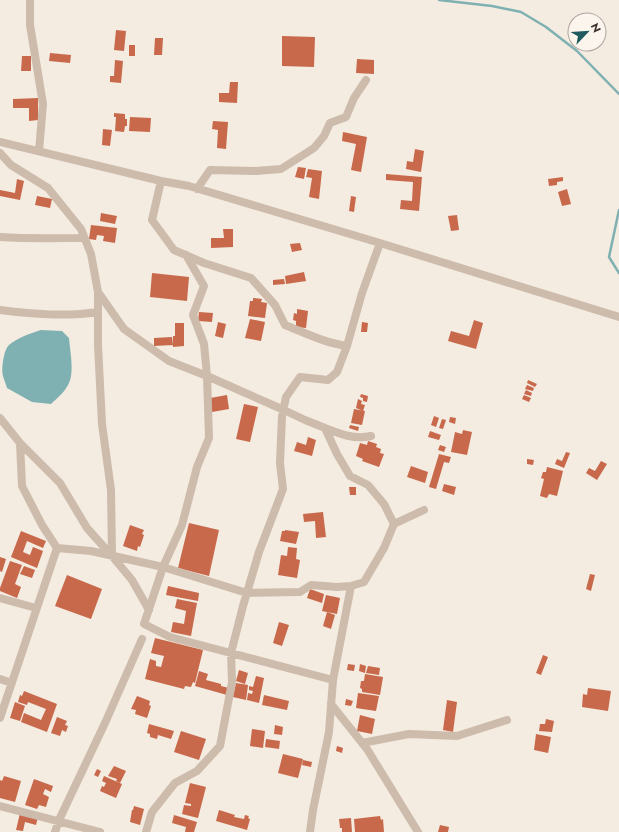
<svg xmlns="http://www.w3.org/2000/svg" width="619" height="832" viewBox="0 0 619 832" font-family="Jost,sans-serif">
<rect width="100%" height="100%" fill="#f4ebe1"/>
<path fill="#7fb0b2" d="M41,330L62,331L69,338C70,351 75,374 68,385C64,393 57,398 51,404L32,402L7,388C6,384 4,380 3,376C1,369 4,349 9,345C17,338 31,333 41,330Z"/>
<g fill="none" stroke-linecap="round" stroke-linejoin="round">
<path stroke="#7fb0b2" stroke-width="2.5" d="M439,0L492,6L521,12L546,27L577,51L619,94
M619,210L609,257L619,273"/>
</g>
<path fill="#c8694b" d="M116,30L126,31L124,51L114,50Z
M282,36L315,37L314,67L282,66Z
M155,38H163L162,55H154Z
M129,45H135V56H129Z
M50,53L71,55L70,63L49,61Z
M22,56H31V71H21Z
M357,59L374,60V74L356,73Z
M115,60L123,61L121,83L110,82V76H114Z
M230,82H238L237,103L219,102V93H229Z
M38,98V120L29,121V108H13V99Z
M114,113L125,114V119H127V126H125L124,132L115,131L116,117H114Z
M130,117L151,118L150,132L129,131Z
M213,121L228,122L226,149L217,148L218,130L212,129Z
M103,129L112,130L110,146L102,145Z
M343,132L367,137L361,172L351,170L356,144L342,141Z
M415,149L424,151L421,172L406,169L407,161L413,162Z
M298,167L306,168L304,179L295,177Z
M308,169L322,171L319,199L309,197L312,178L306,177Z
M386,174L422,177L419,211L400,209L401,200L412,201L413,182L386,180Z
M563,177V181L557,182V185L549,186L548,179Z
M17,179L24,181L20,200L0,196V190L15,193Z
M567,189L571,204L562,206L558,192Z
M37,196L52,199L50,208L35,205Z
M351,196L356,197L354,212L349,211Z
M101,213L117,216L115,224L100,221Z
M457,215L459,230L451,231L448,216Z
M91,225L117,228L115,243L103,241L104,236L97,235L96,240L89,239Z
M223,229H233V247L211,248V238H224Z
M300,243L302,250L292,252L290,244Z
M304,272L306,281L286,284L285,276Z
M152,273L189,277L187,301L150,297Z
M284,279L285,284L273,285V280Z
M253,298L262,299L261,302L267,303L265,318L248,316L250,301H253Z
M297,309L308,311L306,328L296,327V321L293,320L294,313L297,314Z
M199,312L213,313L212,322L198,321Z
M250,319L265,322L261,341L245,338Z
M474,320L483,323L476,349L448,341L451,331L469,336Z
M218,322L226,324L223,338L215,336Z
M362,322L368,323L367,332H361Z
M175,323H184V346L173,347V336H175Z
M172,337L173,345L154,346V338Z
M528,380L537,384L535,387L527,383Z
M527,385L534,388L533,391L525,389Z
M526,390L532,393L531,396L524,394Z
M361,394L368,396L367,402L363,401V398L360,397Z
M227,395L229,409L212,412L210,398Z
M524,395L531,398L529,402L522,399Z
M358,399L362,401L361,404L365,405L363,411L356,408Z
M244,404L258,407L250,442L236,439Z
M354,409L365,411L362,425L351,423Z
M434,416L439,418L436,427L431,425Z
M450,417L456,418L455,424L449,422Z
M442,419L446,420L443,429L439,428Z
M350,425L359,427L358,431L349,428Z
M463,430L472,432L467,455L451,452L455,432L462,434Z
M430,431L441,435L439,440L428,437Z
M308,437L316,440L312,456L294,451L297,442L306,445Z
M368,441L377,444L376,447L381,449L380,453L384,454L379,467L362,461L363,459L356,456L360,443L367,445Z
M440,445L446,447L444,452L438,450Z
M566,452L570,453L564,468L555,464L557,459L562,461Z
M439,454L451,457L449,463L444,462L436,489L429,487Z
M527,459L534,460L533,465L527,464Z
M601,461L607,464L597,480L586,473L589,468L595,471Z
M411,466L428,472L425,483L407,477Z
M547,467L563,471L557,496L549,494L547,498L540,496L544,479L541,478L543,472H546Z
M444,484L456,487L454,495L442,491Z
M349,487H356V495H350Z
M323,512L326,537L316,538L315,521L304,522L303,514Z
M189,523L219,530L209,576L178,568Z
M130,525L144,530L142,534L144,535L140,547L138,546L137,551L123,546Z
M285,530L299,532L296,544L280,541L282,531H285Z
M21,531L46,541L43,548L27,541L23,552L30,555L33,547L43,551L37,568L11,557Z
M288,547L297,548L296,559L300,560L297,578L278,575L281,555L287,556Z
M0,557L6,559L2,572L0,571Z
M10,561L22,565L15,584L21,587L17,598L0,591V588Z
M24,566L35,570L32,578L20,574Z
M590,574L595,575L591,591L586,589Z
M67,575L102,589L91,619L55,606Z
M168,586L199,593L198,601L166,595Z
M310,589L324,594L322,603L307,598Z
M326,595L340,598L337,614L322,611Z
M177,599L197,603L191,636L171,632L173,622L184,624L186,611L175,608Z
M327,612L335,615L331,629L323,626Z
M279,622L289,625L282,646L273,643Z
M155,638L203,650L195,683L193,682L191,687L185,686L184,689L145,679L150,659L156,661V666L161,667L164,656L151,653Z
M543,655L548,657L541,675L536,673Z
M348,664L355,665L354,671L347,670Z
M360,664L366,666L365,673L359,671Z
M368,666L380,668L379,675L366,673Z
M239,670L248,673L245,684L236,681Z
M199,671L208,674L206,680L221,684V686L229,688L227,695L195,686Z
M365,674L383,677L380,695L362,692V689L360,688L361,681H364Z
M256,676L264,678L259,703L247,700L248,693L252,694L253,691L249,690V686L253,687Z
M236,683L248,685L246,700L233,697Z
M588,688L611,691L608,711L582,707L583,694L587,695Z
M24,691L57,704L47,732L21,722L24,713L41,720L46,709L28,702L27,705L18,702L20,695L22,696Z
M358,693L379,696L376,711L356,708Z
M264,695L289,701L287,710L262,705Z
M137,696L150,701L149,705L151,706L147,718L135,714L136,710L131,709Z
M346,699L353,701L351,706L345,705Z
M447,700L457,702L453,732L443,730Z
M15,702L25,706L20,721L10,718Z
M360,715L375,719L372,734L357,731Z
M57,717L67,721L65,725L68,726L66,732L62,730L60,736L51,733Z
M546,719L554,721L552,732L539,731L540,724H545Z
M149,724L174,731L171,739L158,735L157,739L150,737V734L147,733Z
M275,725L283,727L282,735L274,734Z
M252,729L265,731L263,748L250,746Z
M181,731L206,739L199,760L174,752Z
M536,734L551,737L548,753L534,750Z
M266,739L280,741L279,749L265,747Z
M337,746L343,748L342,753L336,751Z
M283,754L303,759L298,778L278,773Z
M303,760L312,762L311,767L302,765Z
M114,766L126,771L120,783L116,781L117,779L108,776Z
M97,769L101,771L98,777L94,775Z
M4,776L21,781L15,802L0,798V780L2,781Z
M104,776L122,784L116,798L100,791L102,786L104,787L106,783L102,781Z
M34,779L53,786L51,792L45,789L43,794L49,797L46,807L39,805L37,809L25,805Z
M190,783L206,787L198,818L182,814L184,805L191,806V804L185,803Z
M134,806L144,809L140,825L130,822L132,810H133Z
M219,810L235,815L234,817L244,819L245,815L249,816L248,818L250,819L247,830L216,821Z
M20,813L38,817L36,825L25,822L23,831L16,830Z
M174,815L197,822L194,832H185L186,827L172,823Z
M380,816L381,820L383,819L384,832H355L354,819Z
M351,818L352,832H342V828H340L339,819Z
M440,825L449,827L448,832H438Z"/>
<g fill="none" stroke-linecap="round" stroke-linejoin="round">
<path stroke="#cdbbac" stroke-width="8" d="M30,0V25L43,104L39,151
M0,142L161,181L189,186L380,243L619,317
M0,153L11,165L48,188L81,229L91,254L98,292L124,329L169,361L207,376L209,438L197,467L182,525L163,567L144,624L170,637L333,680
M161,181L152,220L174,250L204,263L251,278L275,305L285,325C305,333 325,343 347,346
M197,189L210,170L256,171L281,169L314,148L324,136L330,123L346,117L354,98L366,80
M0,237C28,239 56,238 84,238
M186,255L204,286L193,315L204,344L207,376L284,410L305,420L325,428L337,454L350,476L368,485L384,504L394,524
M0,310C33,314 65,317 98,312
M0,418L20,443L60,483L87,528L112,556L111,490L102,424L98,345V292
M325,428C340,434 355,440 371,436
M20,443L22,486L42,525L57,548
M112,556L132,580L149,610
M0,598L36,608
M0,679L12,683
M331,704L367,749L418,832
M0,718L57,548L91,551L163,567L247,593L300,592L311,585L337,587L351,586
M362,743L409,734L457,736L507,720
M0,806L100,832
M55,832L59,820L105,723L142,639
M146,832L152,812L175,783L197,771L220,746L232,682L231,653L243,606L259,552L283,489L280,463L282,416L286,397L300,377L328,380L337,372L347,346L362,293L380,243
M310,832L313,810L329,732L333,680L351,586L364,582L384,548L394,524L424,510"/>
</g>
<g transform="translate(587 32) rotate(65)"><circle r="19" fill="#fbf5ee" stroke="#aea6a0"/>
<path d="M0-3L7 15L0 10L-7 15Z" fill="#1f5a5e"/>
<text y="-6" font-size="11" font-weight="bold" text-anchor="middle" fill="#3b302b">N</text>
</g>
</svg>
